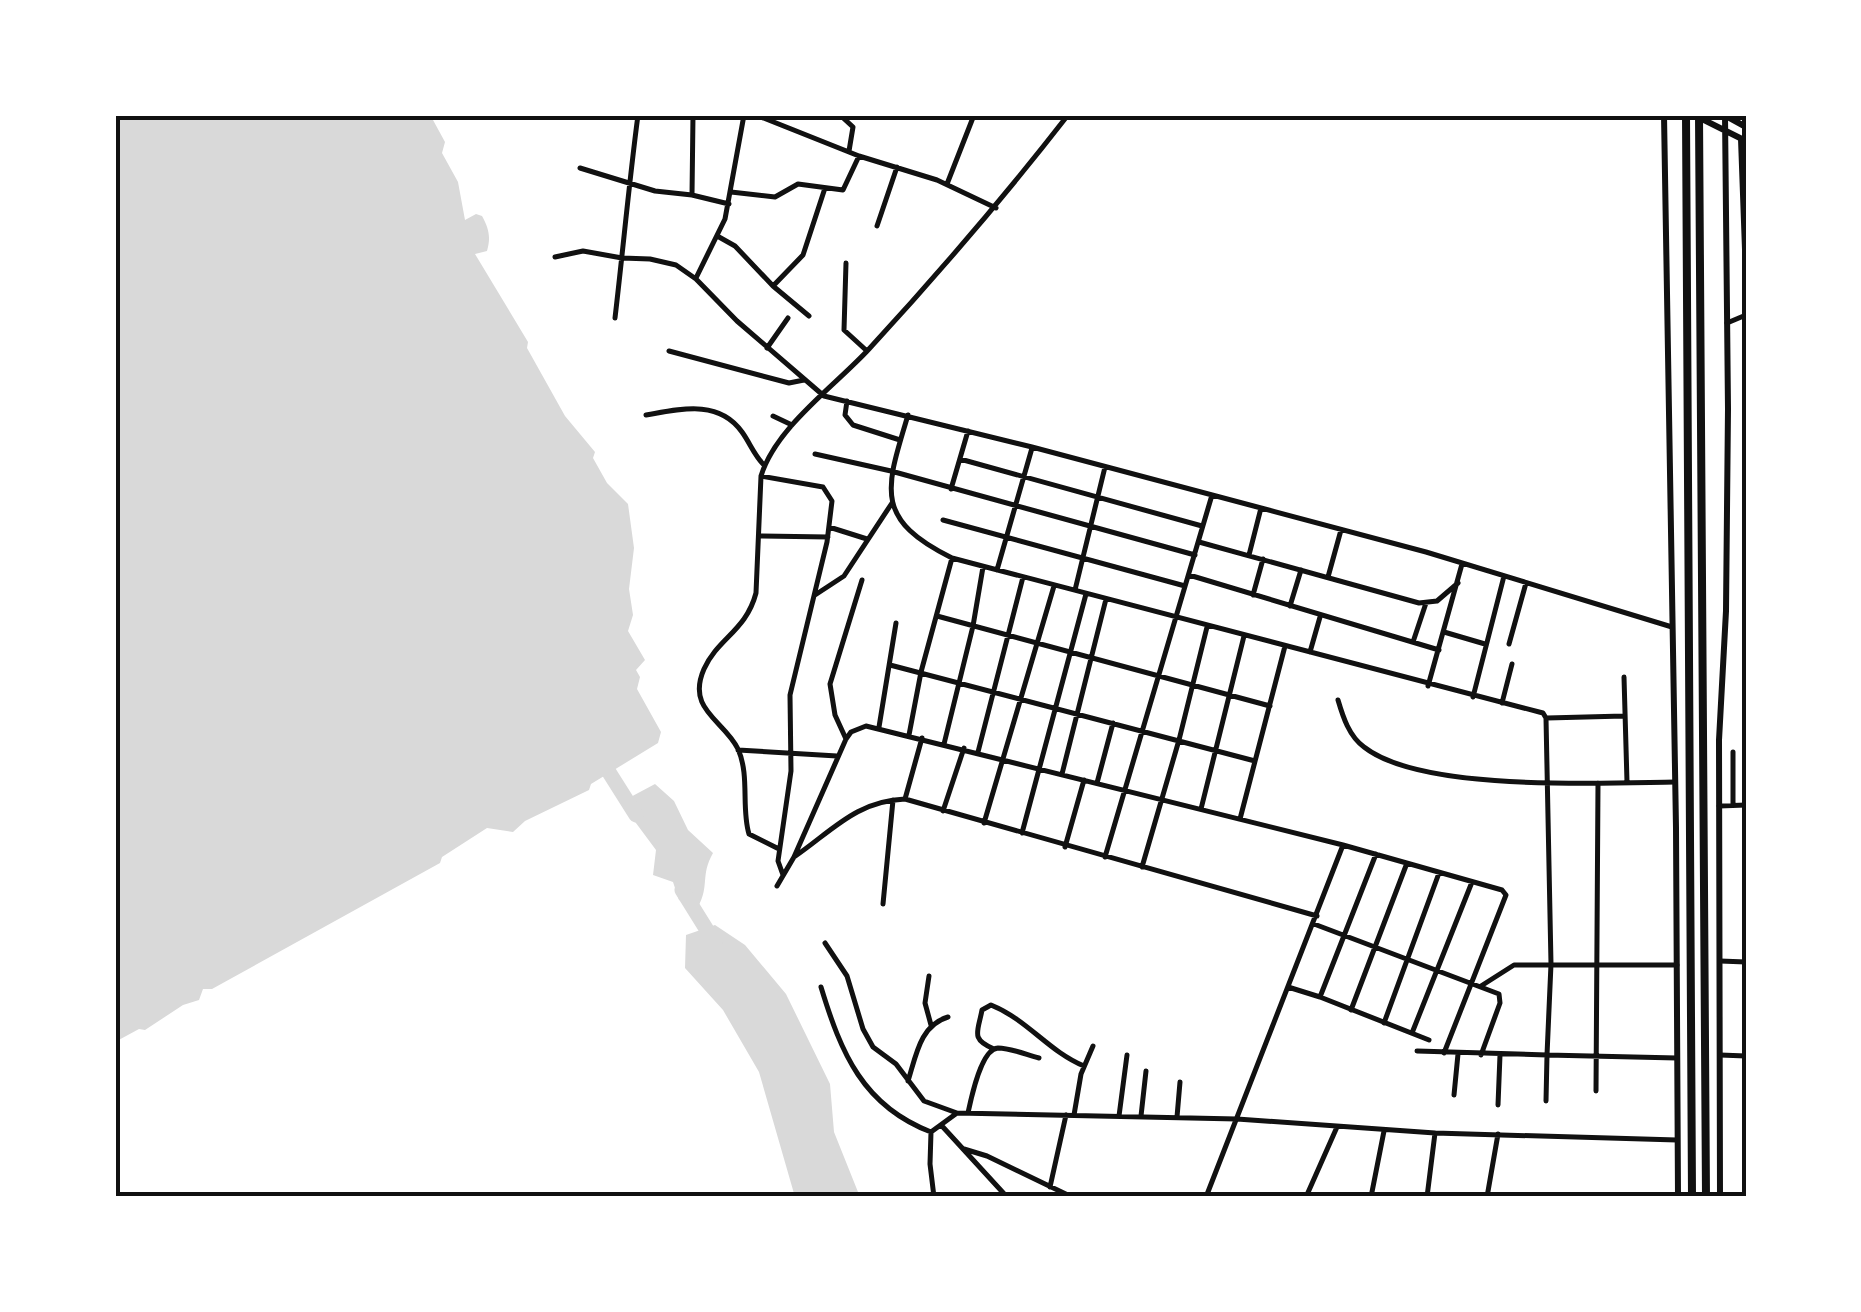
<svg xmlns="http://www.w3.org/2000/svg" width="1861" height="1312" viewBox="0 0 1861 1312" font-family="Karla,sans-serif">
<rect width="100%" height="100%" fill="#fff"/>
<path fill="#d9d9d9" d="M115,115H435L433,120L445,142L442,153L458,182L465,220L476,214L482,216C489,229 491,237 487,251L475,254L528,342L527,348L565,416L595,452L593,458L607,483L628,504L634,548L629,589L633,615L628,631L645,660L636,670L640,677L637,689L661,732L658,743L591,784L589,790L525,821L513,832L487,828L442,857L440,863L212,989H203L199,1000L183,1005L145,1030L139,1029L115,1042Z
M655,784L674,801L688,830L713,853C700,876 710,885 698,907L679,900L673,882L653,875L656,850L630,815L625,800Z
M715,925L745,945L786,994L830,1084L834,1132L860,1197H795L759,1072L723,1010L685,968L686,935Z"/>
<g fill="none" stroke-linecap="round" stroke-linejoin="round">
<path stroke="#d9d9d9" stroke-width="15" d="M600,758L636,815
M682,890L715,943"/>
<path stroke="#111" stroke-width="5" d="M756,115L859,156L937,180L996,208
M840,115L853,127L849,151
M580,168L655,191L692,195L729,204
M947,184L974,115
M731,192L775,197L798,184L843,190L859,156
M692,195L693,115
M877,226L897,167
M719,237L735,246L773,286L809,316
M555,257L583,251L622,258L650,259L676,265L696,279L737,321L824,396L1032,447L1426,552L1672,627
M846,263L844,330L867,351
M696,278L725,219L744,115
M774,285L803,255L825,188
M615,318C623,250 629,183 638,115
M1727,323L1746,315
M767,348L788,318
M669,351L789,383L804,380
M847,401L845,415L853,425L900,440
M646,415C680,409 719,399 742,432C750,443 754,455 764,465
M908,415C886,488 873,519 952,558L1543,713L1546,718L1551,964L1547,1055L1677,1058
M773,416L792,425
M815,454L891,471L1195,555
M960,459L1202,526
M761,476L823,487L832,501L827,542L790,695L791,771L778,861L783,875
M951,489L968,431
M943,520L1185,586
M829,527L867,539
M759,536L828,537
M1199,542L1419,603L1437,601L1458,583
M1249,555L1261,508
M997,570L1032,448
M1189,575L1439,650
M1328,577L1341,530
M1075,590L1105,467
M815,595L844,576L892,503
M1253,595L1263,559
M1290,606L1301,570
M937,616L1270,706
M1444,632L1485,644
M1413,642L1426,603
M1509,644L1526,583
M1310,652L1320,617
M890,665L1255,761
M1624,677L1627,782
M1428,686L1462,564
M1473,697L1504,576
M1338,700C1343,717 1349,736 1364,747C1421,792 1601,783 1675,782
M1502,703L1512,664
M1547,718L1624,716
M879,727L896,623
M909,735L921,672L952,558
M846,739L835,715L830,684L862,580
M944,744L973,626L983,567
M738,750L837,756
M978,752L1023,577
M1062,774L1106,599
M1097,783L1113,723
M905,799L922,738
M1733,805V752
M1719,806L1746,805
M1201,809L1244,636
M943,811L964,748
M1240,819L1285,646
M984,823L1054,586
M1022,833L1086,594
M1343,845L1502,890L1506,895L1444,1053
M1065,847L1084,780
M779,849L749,834C741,808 750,776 738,749C724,720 686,710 704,669C718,638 746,631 756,593L761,476C776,427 835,386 869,349C939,273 1005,196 1068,115
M794,857C832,831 856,801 905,799L1317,916
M1105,857L1212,495
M1142,867L1179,740L1207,627
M777,886L794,857L846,739L851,732L866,726L1343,845L1206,1197
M883,904L893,800
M1314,924L1499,994L1500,1003L1481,1055
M825,943L847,976L863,1029L873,1047L896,1064L924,1101L957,1113
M1720,961L1746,962
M929,976L925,1003L931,1025
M1481,986L1514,965H1677
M821,987C841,1053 863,1106 931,1132
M1288,987L1320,997L1376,854
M1320,997L1429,1040
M1351,1010L1407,863
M1384,1023L1439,873
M1412,1033L1472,882
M994,1049C970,1039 978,1032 982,1010L991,1005C1028,1020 1048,1051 1084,1066
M1417,1051L1547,1055L1546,1101
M1720,1055L1746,1056
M908,1081C916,1056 920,1025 948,1017
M1596,1091L1598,783
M1454,1095L1458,1054
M1498,1105L1500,1055
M968,1113C971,1099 981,1049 998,1048C1011,1048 1027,1055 1039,1058
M1074,1115L1081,1074L1093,1046
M1119,1116L1127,1055
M1141,1116L1146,1071
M1177,1117L1180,1082
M942,1126L1007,1197
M931,1132L957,1113L1237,1119L1435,1133L1677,1140
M931,1132L930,1164L934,1197
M964,1149L987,1156L1072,1197
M1050,1187L1066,1115
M1306,1197L1337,1127
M1371,1197L1384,1131
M1427,1197L1435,1133
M1487,1197L1498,1134"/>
<path stroke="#111" stroke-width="6" d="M1664,115L1676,828L1678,1197
M1694,115L1746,141
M1726,116L1746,127
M1741,139L1746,277
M1720,1197L1719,740L1726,611L1728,409L1725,115"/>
<path stroke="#111" stroke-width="8" d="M1686,115L1692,1197
M1699,115L1706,1197"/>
</g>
<rect width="1861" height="1312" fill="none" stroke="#ffffff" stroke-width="235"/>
<rect x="118" y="118" width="1626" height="1076" fill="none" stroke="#111" stroke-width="4"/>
</svg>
